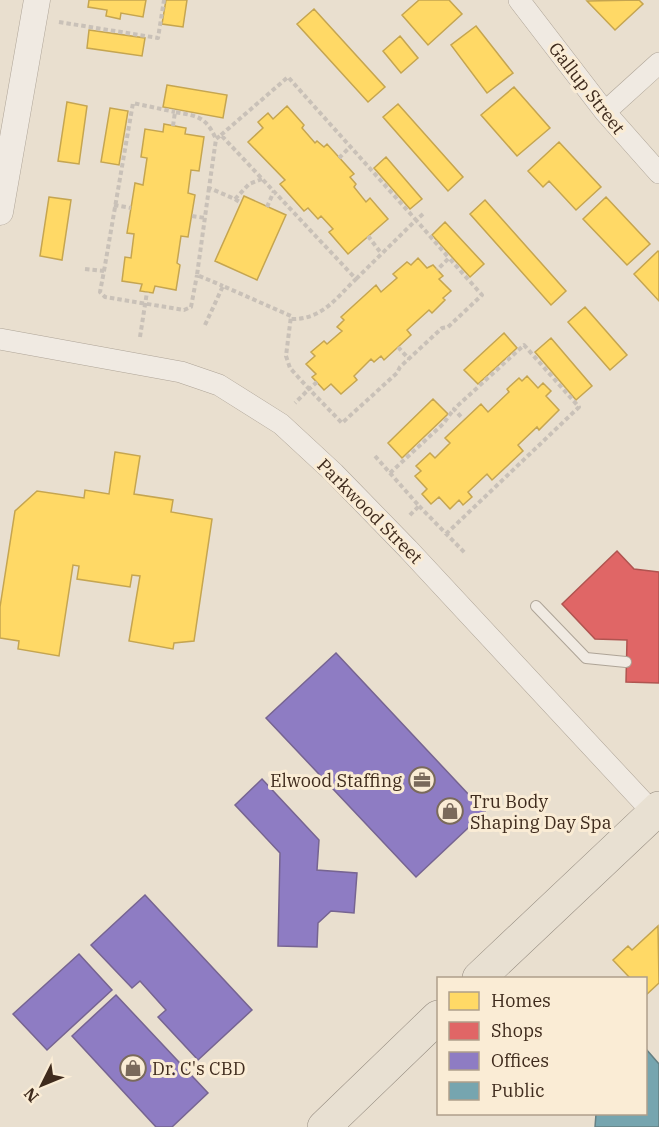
<svg xmlns="http://www.w3.org/2000/svg" width="659" height="1127" viewBox="0 0 659 1127" font-family="'IBM Plex Serif',serif">
<rect width="100%" height="100%" fill="#e9dfcf"/>
<path fill="#ffd966" stroke="#c5a550" stroke-width="1.5" d="M89,0H146L143,17L121,13L120,19L106,16L107,10L88,7Z
M166,0H187L183,27L162,24Z
M419,0H449L462,14L428,45L402,15Z
M639,0L643,4L615,30L587,1Z
M314,9L385,87L368,102L297,24Z
M476,26L513,73L487,93L451,45Z
M89,30L145,38L142,56L87,48Z
M400,36L418,58L401,73L383,51Z
M167,85L227,95L223,118L163,107Z
M514,87L550,128L517,156L481,115Z
M67,102L87,106L79,164L58,161Z
M398,104L463,177L448,191L383,117Z
M287,106L304,125L302,128L315,143L317,141L324,147L327,144L354,174L350,177L356,184L354,187L366,202L370,198L388,219L348,254L329,232L333,229L321,216L318,219L308,208L304,211L280,184L285,180L248,142L263,128L258,122L268,113L273,119Z
M110,108L128,111L119,165L101,162Z
M164,124L186,128L185,134L204,137L199,171L191,170L188,193L195,195L188,237L181,236L177,263L180,265L176,290L155,286L153,293L140,291L142,284L122,281L125,257L131,258L134,234L127,233L135,183L143,185L147,158L141,157L145,129L163,132Z
M559,142L601,187L576,210L549,181L543,187L528,171Z
M386,157L422,199L410,209L374,168Z
M244,196L286,215L257,280L215,261Z
M49,197L71,200L62,260L40,256Z
M606,197L650,244L627,265L583,219Z
M485,200L566,291L551,305L470,214Z
M445,222L484,264L470,277L432,235Z
M658,251L659,252V301L634,274Z
M418,258L427,268L433,265L443,276L439,279L451,291L443,298L445,300L432,313L429,310L407,330L411,335L384,360L381,356L374,362L371,359L354,376L357,380L341,394L331,384L324,390L312,377L316,374L306,364L315,356L311,352L324,341L327,344L342,331L337,327L344,320L341,317L376,285L381,292L397,278L393,274L407,262L411,265Z
M585,307L627,355L610,370L568,322Z
M504,333L517,348L478,384L464,370Z
M551,338L592,386L576,400L535,352Z
M527,376L538,388L543,383L551,391L546,396L559,410L539,430L537,427L518,445L523,451L492,480L487,474L468,492L472,497L463,505L459,500L450,509L439,497L431,504L422,494L427,489L415,476L421,471L416,466L430,453L435,458L450,443L445,438L481,404L488,412L509,392L507,389L519,378L522,381Z
M433,399L448,414L402,458L388,443Z
M115,452L140,456L134,494L173,500L171,512L212,519L194,641L174,643L173,649L129,641L140,576L132,575L130,587L77,579L79,566L73,565L59,656L18,649L19,641L0,638V607L15,511L37,491L84,498L85,490L109,494Z
M658,926L659,983L646,995V978H630L613,960L628,946L632,950Z"/>
<path fill="#e06666" stroke="#b05450" stroke-width="1.5" d="M617,551L634,569L659,572V683L626,682L627,640L595,639L562,604Z"/>
<path fill="#8e7cc3" stroke="#766491" stroke-width="1.5" d="M336,653L485,812L416,877L266,718Z
M262,779L319,840L317,870L357,873L354,913L331,911L318,923L317,947L278,946L280,853L235,805Z
M145,895L252,1010L198,1060L158,1017L166,1010L140,981L132,988L91,945Z
M79,954L112,990L47,1050L13,1014Z
M116,995L208,1093L172,1127H156L72,1036Z"/>
<path fill="#76a5af" stroke="#668083" stroke-width="1.5" d="M646,1049L659,1064V1127H595L596,1114H646Z"/>
<g fill="none" stroke-linecap="round" stroke-linejoin="round">
<g stroke="#aea497" stroke-width="12">
<path id="service" d="M536,606L586,658L626,662"/>
</g>
<g stroke="#aea497" stroke-width="22">
<path id="minor" d="M519,0L605,112L659,173
M605,112L659,63
M0,339L181,372L219,385L281,424L334,473L408,549L659,819"/>
</g>
<g stroke="#aea497" stroke-width="27">
<path id="tertiary" d="M0,212L37,0"/>
</g>
<g stroke="#948a7f" stroke-width="34">
<path id="primary" d="M479,978L659,808
M324,1127L438,1017"/>
</g>
<path stroke="#c9c1b8" stroke-width="4" stroke-dasharray="4.5 3" stroke-linecap="butt" d="M59,22L158,38L164,0
M173,126L175,112C198,116 206,117 216,139
M221,135L288,77L416,220L356,279
M339,158L350,147
M262,179L249,184L235,199L209,188L216,139L221,135L356,279C335,299 322,320 290,319
M209,188L197,275L223,286
M235,199L241,203
M114,205L131,208
M267,207L274,191
M423,214L416,220L449,258
M192,216L205,218
M368,236L381,253
M85,269L104,271L100,292L105,297L184,310L191,307L197,275
M104,271L133,103L175,112
M205,325L223,286L291,316L286,356L290,368L309,389L295,403
M140,337L147,292
M398,347L409,359
M317,382L309,389L342,423L397,373L400,367L442,328L448,327L482,295L449,258L437,270
M375,456L419,506L408,517
M390,473L443,424L454,409
M419,506L465,553
M446,534L579,407L524,345L454,409L463,419"/>
<use href="#service" stroke="#f0eae2" stroke-width="10"/>
<use href="#minor" stroke="#f0eae2" stroke-width="21"/>
<use href="#tertiary" stroke="#f0eae2" stroke-width="26"/>
<use href="#primary" stroke="#e8e0d2" stroke-width="33"/>
</g>
<defs>
<g id="office-ring" transform="scale(1.35)"><circle r="9.5" fill="#faecd5" stroke="#7a6a5b" stroke-width="1.5"/><path d="M-6-3h4V-5.5h4V-3h4V5H-6ZM-1-4.5V-3h2v-1.5ZM-6 0V1H6V0Z" fill="#7a6a5b"/></g>
<g id="shop-ring" transform="scale(1.35)"><circle r="9.5" fill="#faecd5" stroke="#7a6a5b" stroke-width="1.5"/><path d="M-5-2.5h2.3a2.7 3.5 0 0 1 5.4 0H5L5.5 6h-11ZM-1.5-2.5h3a1.5 2.3 0 0 0-3 0Z" fill="#7a6a5b"/></g>
</defs>
<g fill-rule="evenodd">
<use href="#office-ring" x="422" y="780"/>
<use href="#shop-ring" x="450" y="811"/>
<use href="#shop-ring" x="133" y="1068"/>
</g>
<g text-anchor="middle" dominant-baseline="central" stroke-width="6" stroke-linejoin="round" paint-order="stroke">
<g font-size="18" fill="#3f2b1d" stroke="#faecd5">
<text transform="translate(587 88) rotate(52)">Gallup Street</text>
<text transform="translate(370 511) rotate(45)">Parkwood Street</text>
</g>
<g font-size="18" fill="#3f2b1d" stroke="#faecd5" text-anchor="start">
<text x="402" y="780" text-anchor="end">Elwood Staffing</text>
<text x="470" y="801">Tru Body<tspan x="470" dy="21">Shaping Day Spa</tspan></text>
<text x="152" y="1068">Dr. C's CBD</text>
</g>
</g>
<rect x="437" y="977" width="210" height="138" fill="#faecd5" stroke="#af9f8b" stroke-width="1.5"/>
<rect x="449" y="992" width="30" height="18" fill="#ffd966" stroke="#af9f8b" stroke-width="1.5"/>
<text x="491" y="1007" font-size="18" fill="#3f2b1d">Homes</text>
<rect x="449" y="1022" width="30" height="18" fill="#e06666" stroke="#af9f8b" stroke-width="1.5"/>
<text x="491" y="1037" font-size="18" fill="#3f2b1d">Shops</text>
<rect x="449" y="1052" width="30" height="18" fill="#8e7cc3" stroke="#af9f8b" stroke-width="1.5"/>
<text x="491" y="1067" font-size="18" fill="#3f2b1d">Offices</text>
<rect x="449" y="1082" width="30" height="18" fill="#76a5af" stroke="#af9f8b" stroke-width="1.5"/>
<text x="491" y="1097" font-size="18" fill="#3f2b1d">Public</text>
<g transform="translate(42 1085) rotate(227)" stroke="#faecd5" stroke-width="4.5" paint-order="stroke">
<path d="M0-4.5L10 22L0 15L-10 22Z" fill="#3f2b1d"/>
<text y="-9" font-size="16" font-weight="bold" text-anchor="middle" fill="#3f2b1d">N</text>
</g>
</svg>
